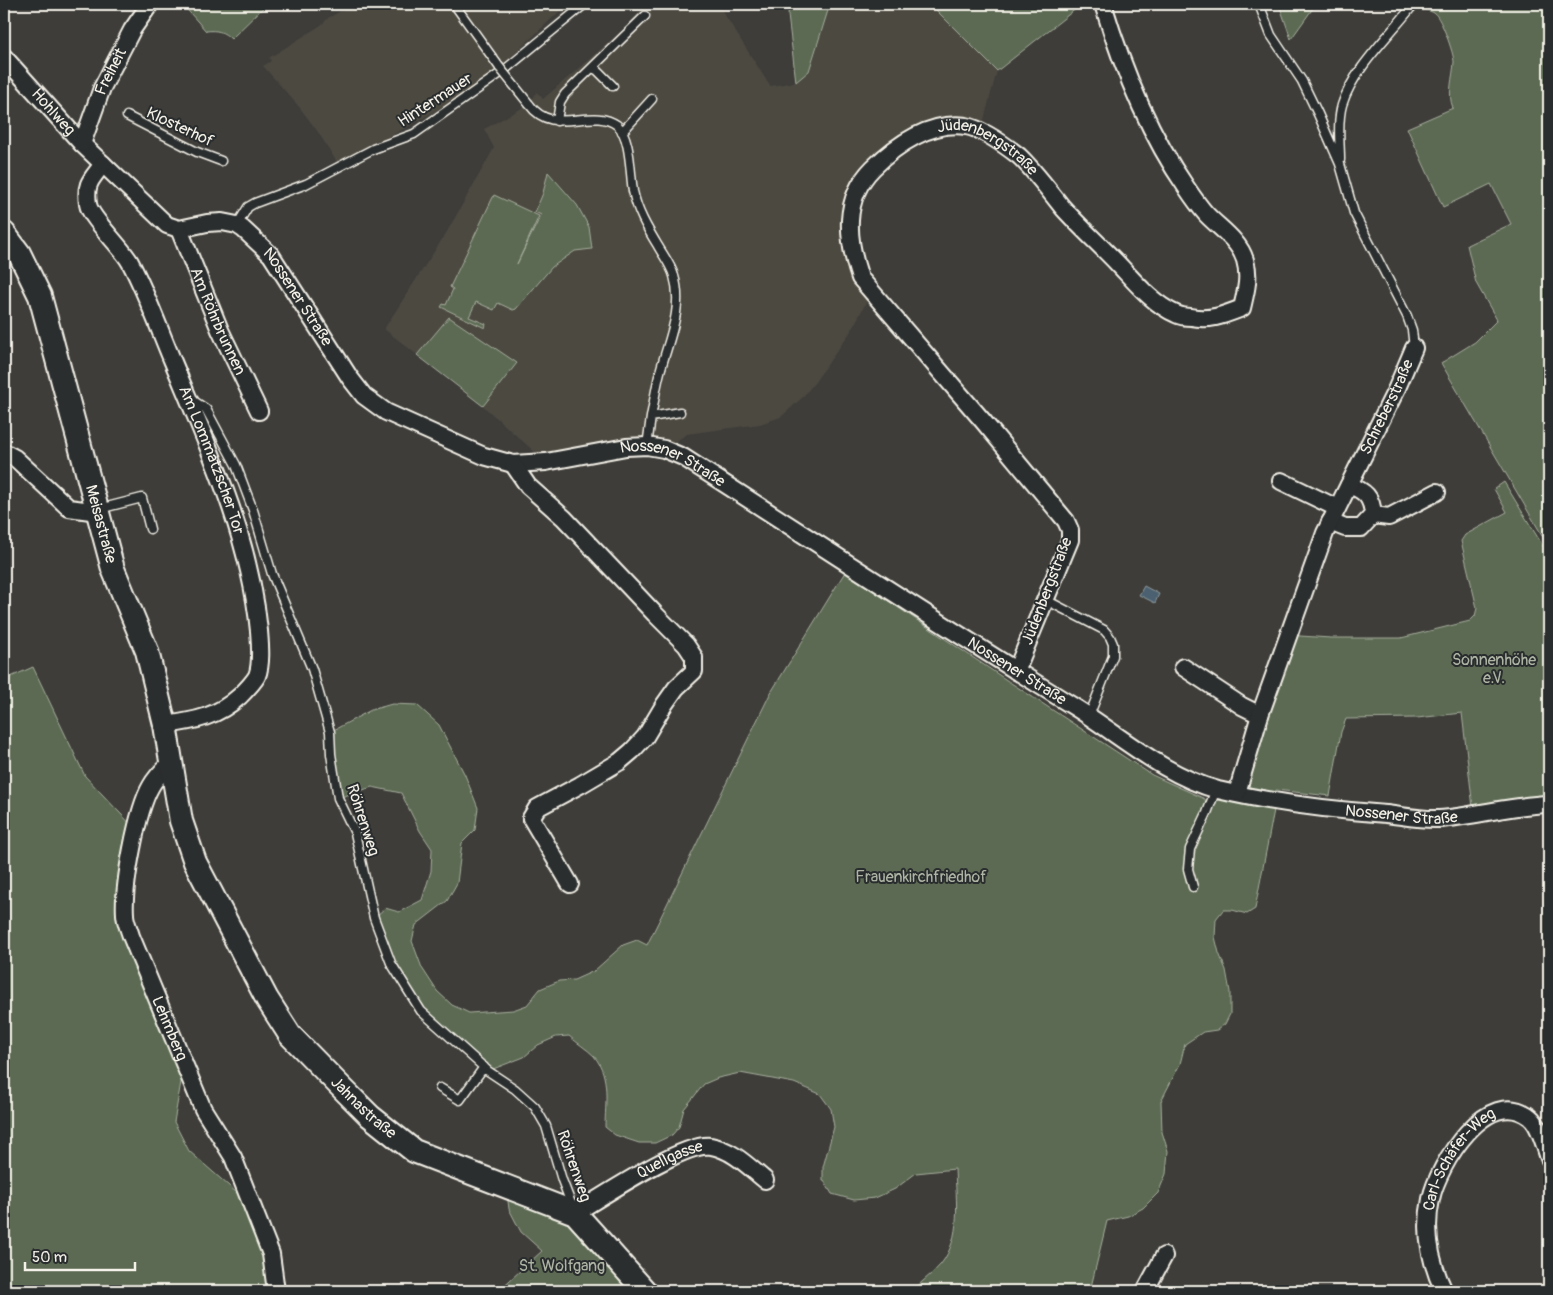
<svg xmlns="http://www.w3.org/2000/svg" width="1553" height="1295" viewBox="0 0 1553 1295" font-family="Pangolin,sans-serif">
<rect width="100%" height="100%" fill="#3e3d39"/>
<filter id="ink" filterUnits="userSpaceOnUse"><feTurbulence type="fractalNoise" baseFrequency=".02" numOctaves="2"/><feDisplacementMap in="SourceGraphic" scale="10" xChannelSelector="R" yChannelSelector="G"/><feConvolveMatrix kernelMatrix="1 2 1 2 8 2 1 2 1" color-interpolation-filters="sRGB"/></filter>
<g filter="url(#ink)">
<path fill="#4c4841" d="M344,4H567L500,68L454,101L340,164L336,161L318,132L300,108L263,66L271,61L269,58L321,25L328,18L346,8Z
M647,4H718L770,86L796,82L809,71L830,4H930L997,71L981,131L929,130L856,192L860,278L862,295L867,301L851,331L815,382L802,398L781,417L760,424L687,434L664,449L546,462L483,406L384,329L448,230L494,148L484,129L529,104L537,92L543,99L625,28Z"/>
<path fill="#5b6b53" stroke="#a8ae9e" d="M182,4H267L231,39C223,31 217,30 206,31Z
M789,4H830L809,71L796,82L788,15Z
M930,4H1082L997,71Z
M1279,4H1316L1291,39Z
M1414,4H1549V547L1441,363L1475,342L1497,320L1476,283L1467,245L1511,224L1491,184L1443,207L1407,128L1453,108C1447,93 1453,78 1454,62C1454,54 1441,17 1434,13C1426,8 1416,11 1408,12Z
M548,172L577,205L589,227L592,249L575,251L552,267L516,309L513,310L498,303L494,310L476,302L469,317L486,324L485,328L441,307L443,304L446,305L453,289L450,287L494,195L539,216L517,264L541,215L535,212L543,193Z
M449,317L517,363L483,406L417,355Z
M1504,482L1549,556V796L1473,808L1462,713L1417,718L1346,719L1341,732L1330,796L1276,790L1274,810L1255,909L1247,914L1232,910H1223L1216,919L1215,937L1219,953L1226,970L1230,992V1014L1225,1024L1217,1030L1203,1032L1185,1044L1180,1064L1161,1101L1162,1132L1168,1151L1166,1174L1158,1193L1143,1208L1128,1216L1107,1221L1090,1291H913C921,1281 933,1274 941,1264C962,1237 956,1201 955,1169L916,1173L895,1189L875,1198L854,1200L832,1194L824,1181H823V1167L834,1127L831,1109L820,1094L794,1083L740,1073L718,1078L704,1084L693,1098L684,1109L679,1127L672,1135L655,1143H639L615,1135L605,1127C605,1103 611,1077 594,1056C587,1049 577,1043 569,1036L556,1037L538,1045L524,1057L488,1071L432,1022L391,963L374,918L385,908L399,912L422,900L431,871L432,849L420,831L401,793L372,787L338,798L330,732L371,710L392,704L417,705L439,725L465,775L478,808L475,830L462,843L457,883L447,901L416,925L412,941L422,968L437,991L452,1005L469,1013L513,1010L527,1005L540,989L559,981L574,980L594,971L623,945L637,940L647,945L770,694L845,572L1008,681L1152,775L1205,799L1207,811L1216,789L1236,793L1290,633L1300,636L1331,638H1401L1470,621L1475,616L1477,608L1461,541L1465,535L1507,512L1494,489Z
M33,667L85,776L136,830L125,900L184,1065L174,1122L189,1151L253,1207L271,1254L269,1291H4V680Z
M506,1186L575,1213L645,1291H498L542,1251L521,1232L509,1209Z"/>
<path fill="#4c616f" stroke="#8f9b9f" d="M1144,586L1159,594L1155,603L1139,595Z"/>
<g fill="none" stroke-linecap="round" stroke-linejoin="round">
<g stroke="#f4f1e8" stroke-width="11">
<path id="lane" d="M454,4L500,68
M1259,4L1271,35L1302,81L1318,114L1340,164L1354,213L1407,316L1412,330L1414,348
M592,68L597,70L613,86
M529,104C553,138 591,106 617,125C631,136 630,174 633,191C637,211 647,228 658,246C663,255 671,265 674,276C684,309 668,341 660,372C656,387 654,402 651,417
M127,116L197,152L221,161
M557,121L560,102L565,94L645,16
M622,132L652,99
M1340,160C1340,143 1337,122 1342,105C1353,69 1391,34 1414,4
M237,225L248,207L255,203L306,184L373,149L414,134L502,72L585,4
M191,399L206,409L236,465L253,510L272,574L312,669L330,732L331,754L338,798L355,833L374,918L391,963L421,1011L488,1071L515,1089L535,1107L546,1126L562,1180L572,1206
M647,446L651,417L680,412
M99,509L142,498L150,529
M1046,600L1104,630L1110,637L1113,644V656L1089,716
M1193,887L1188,869L1190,849L1207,813L1216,789
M440,1088L460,1100L484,1067"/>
</g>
<g stroke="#f4f1e8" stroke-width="20">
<g id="street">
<path id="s1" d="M4,57L82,144L167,225L179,229L207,223L222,222L237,225L243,229L271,255L350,378L364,396L386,412L484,456L513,464L546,462L626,447L647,446L664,449L683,457C814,541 943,626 1076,708C1121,736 1165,776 1218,790C1273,803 1329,810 1386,814C1403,816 1422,820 1439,819C1476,816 1512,805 1549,804"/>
<path id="s2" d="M82,144L102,88L132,30L150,4"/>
<path id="s3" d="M103,164C91,180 85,183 88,204C90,218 121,246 130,262C147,294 159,329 173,362C209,448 250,537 259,631C260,644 262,663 257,676C253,683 246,690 240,696C217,717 195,721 165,725"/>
<path id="s4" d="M179,229L220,330L259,411"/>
<path d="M4,452L15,458L69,508L98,512"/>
<path d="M513,464L528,486L564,518L655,614L686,645L694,657V671L676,688L664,705L645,737L632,751L619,762L580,785L537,808L531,818L570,884"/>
<path d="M1281,481L1337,508"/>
<path d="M1373,515L1389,517L1437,492"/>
<path d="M1330,522L1345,528H1361L1373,515C1372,497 1365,491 1349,485"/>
<path d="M1183,667L1242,706L1260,715"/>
<path id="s5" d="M1016,671L1070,540V530L1066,521L983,421L860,278C847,240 842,199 873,168C897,144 931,121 966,126C983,129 1006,146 1019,156C1034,170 1050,192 1063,208C1081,228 1101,246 1119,265C1136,283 1153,304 1176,314C1180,316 1186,317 1191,317C1210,321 1224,315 1242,308C1246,291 1250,277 1245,260C1239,240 1219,228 1206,214C1199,206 1192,196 1186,187C1148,132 1122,67 1103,4"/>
<path id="s6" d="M171,762C164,769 156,777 151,786C137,810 123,886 125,914C125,921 129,929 131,936L203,1109L233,1157L271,1254L276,1291"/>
<path id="s7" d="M1237,793L1260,715L1325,533L1397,388L1414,348"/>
<path id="s8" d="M575,1213C600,1198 685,1141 711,1146C733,1150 749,1167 765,1180"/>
<path d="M1145,1291L1164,1256"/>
<path id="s9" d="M1444,1291C1430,1262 1424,1231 1431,1199C1438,1165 1487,1084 1530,1117C1540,1125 1545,1147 1549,1158"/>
</g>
</g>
<g stroke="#f4f1e8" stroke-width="26">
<g id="secondary">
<path id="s10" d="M4,233L19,253L40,296L113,569L147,651L165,725L181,821L195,862L267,999L290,1035L337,1083L370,1116L414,1151L575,1213L645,1291"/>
</g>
</g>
<use href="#lane" stroke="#2a2d2e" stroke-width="8"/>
<use href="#street" stroke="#2a2d2e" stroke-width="16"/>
<use href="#secondary" stroke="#2a2d2e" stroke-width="22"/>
<g stroke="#f4f1e8" stroke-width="11" stroke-linecap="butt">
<path id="lane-bridge" d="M500,68L529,104"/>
</g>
<use href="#lane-bridge" stroke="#2a2d2e" stroke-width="8"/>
</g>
</g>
<g text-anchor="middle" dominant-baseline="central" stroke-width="4" stroke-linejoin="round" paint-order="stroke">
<g font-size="16" fill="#f4f1e8" stroke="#2a2d2e">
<text stroke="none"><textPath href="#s2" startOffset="78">Freiheit</textPath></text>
<text transform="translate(435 100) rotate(-33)">Hintermauer</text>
<text stroke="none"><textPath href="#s1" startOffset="74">Hohlweg</textPath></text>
<text transform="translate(180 127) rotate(25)">Klosterhof</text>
<text stroke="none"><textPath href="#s5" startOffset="731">Jüdenbergstraße</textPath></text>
<text stroke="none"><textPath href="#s1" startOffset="401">Nossener Straße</textPath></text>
<text stroke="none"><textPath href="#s4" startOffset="100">Am Röhrbrunnen</textPath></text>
<text stroke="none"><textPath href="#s7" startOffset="415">Schreberstraße</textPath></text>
<text stroke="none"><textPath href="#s3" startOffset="331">Am Lommatzscher Tor</textPath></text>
<text stroke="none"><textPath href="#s1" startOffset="850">Nossener Straße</textPath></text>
<text stroke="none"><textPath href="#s10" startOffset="309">Meisastraße</textPath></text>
<text transform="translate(1047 591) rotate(-69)">Jüdenbergstraße</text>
<text stroke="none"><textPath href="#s1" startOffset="1255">Nossener Straße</textPath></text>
<text stroke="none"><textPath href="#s1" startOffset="1675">Nossener Straße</textPath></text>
<text transform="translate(363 820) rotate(72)">Röhrenweg</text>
<text stroke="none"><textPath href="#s6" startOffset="286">Lehmberg</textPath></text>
<text stroke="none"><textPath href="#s10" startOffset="962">Jahnastraße</textPath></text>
<text stroke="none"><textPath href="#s8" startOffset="109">Quellgasse</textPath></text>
<text stroke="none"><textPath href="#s9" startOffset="144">Carl-Schäfer-Weg</textPath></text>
<text transform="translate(574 1166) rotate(71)">Röhrenweg</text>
</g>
<g font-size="16" fill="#afb5a5" stroke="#2a2d2e">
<text x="1494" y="660">Sonnenhöhe<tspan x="1494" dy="18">e.V.</tspan></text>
<text x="921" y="877">Frauenkirchfriedhof</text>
<text x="562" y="1266">St. Wolfgang</text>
</g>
</g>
<rect width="1553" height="1295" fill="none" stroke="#2a2d2e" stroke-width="20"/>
<rect x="10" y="10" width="1533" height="1275" fill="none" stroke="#f4f1e8" stroke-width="2" filter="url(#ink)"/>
<path d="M25 1262v8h110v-8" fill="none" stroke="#f4f1e8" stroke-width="2.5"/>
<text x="32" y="1262" font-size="15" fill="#f4f1e8" stroke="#2a2d2e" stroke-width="4" paint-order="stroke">50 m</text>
</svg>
